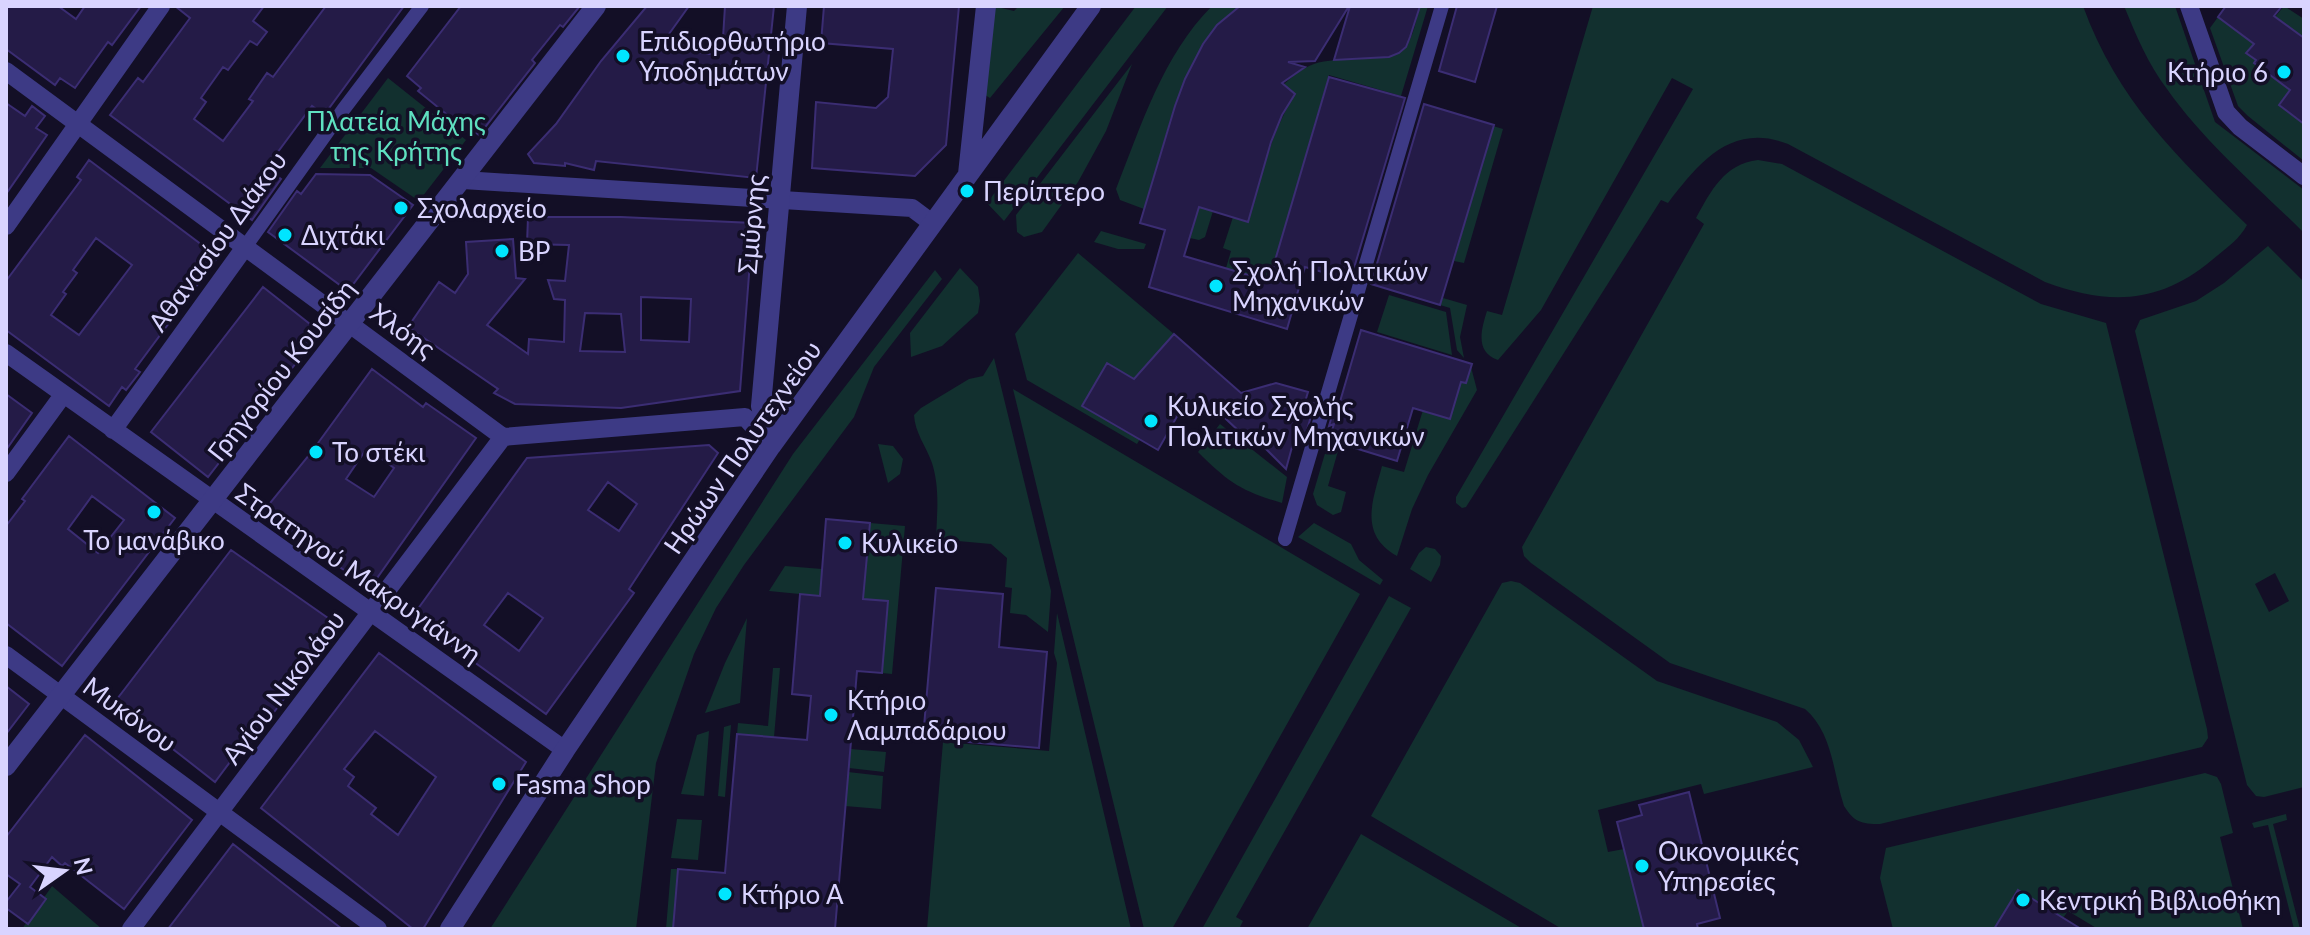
<svg xmlns="http://www.w3.org/2000/svg" width="2310" height="935" viewBox="0 0 2310 935" font-family="Lato,sans-serif">
<rect width="100%" height="100%" fill="#130f26"/>
<path fill="#12302f" fill-rule="evenodd" d="M993,6L1014,11L1019,6H1065L990,98L985,95Z
M1136,6H1168L1004,221L987,203Z
M1212,6H1240C1208,30 1191,61 1178,99L1191,104L1171,117L1144,209L1120,200L1116,189C1141,126 1163,55 1212,6Z
M1420,6H1428L1401,96L1329,75L1269,281L1226,268L1231,251L1223,248L1233,217L1248,221C1261,177 1271,133 1295,94L1283,85C1293,76 1302,68 1314,64C1337,55 1391,65 1405,47C1414,37 1416,19 1420,6Z
M1593,6H2083C2117,100 2177,157 2247,225C2239,240 2225,249 2212,260C2158,305 2108,305 2045,282L1788,144C1731,122 1699,163 1668,203L1661,200L1466,507L1462,508L1456,503V497L1693,89L1672,78L1541,310L1498,360C1475,352 1481,330 1487,311L1502,315Z
M2124,6H2175L2215,122L2304,190V233C2258,187 2205,143 2167,89C2148,64 2136,35 2124,6Z
M2284,6L2304,19V38L2275,17Z
M2218,17L2254,44L2247,53L2256,60L2254,64L2280,83L2293,87L2304,124V161L2248,116L2238,106L2210,28Z
M1132,64L1106,131L1078,182L1042,232L1024,237L1017,232L1016,215Z
M388,78L466,140L419,201L371,168H320Z
M1493,126L1503,129L1464,263L1454,261Z
M1758,160L1782,164L2041,304L2106,323L2207,729L2208,738L2202,747L1880,824C1861,824 1854,822 1844,806C1833,773 1833,733 1805,709L1670,663L1531,563L1524,556L1522,547L1704,224L1696,218C1711,191 1724,164 1758,160Z
M1199,207L1213,211L1205,237L1199,240L1190,238Z
M1101,231L1146,244L1144,249H1118L1094,242Z
M2268,246L2304,282V787L2264,797L2256,796L2247,785L2135,331L2140,320L2196,301L2224,283ZM2275,573L2289,601L2269,612L2255,584Z
M1078,253L1174,334L1148,364L1147,388L1108,364L1140,439L1137,444L1027,380L1015,334Z
M960,268L978,287L980,301L978,313L942,346L911,357L910,333Z
M935,270L942,279L874,367L854,417L744,565L716,608L694,654L656,763L636,929H490L793,454Z
M1389,295L1446,312L1452,355L1377,332Z
M1443,298L1467,305L1460,337L1464,358L1457,350L1450,308L1440,305Z
M994,358L1051,591L1048,632L1026,615L1010,613L1012,588L1005,587L1007,558L991,544L936,539C937,513 940,488 932,463C926,446 915,433 914,415L921,408L969,379L983,376Z
M1471,367L1477,390L1428,475L1412,509L1397,556C1358,534 1373,500 1382,466L1404,472L1423,410L1450,418L1461,382L1466,383Z
M1013,389L1360,594L1172,929H1144Z
M1220,424L1287,477L1282,503C1241,491 1228,482 1198,452Z
M1329,440L1340,444L1328,486L1346,492L1341,512L1333,515L1317,505L1313,494Z
M878,444L893,446L903,459L900,474L888,483Z
M870,523L905,526L892,674L882,673L888,602L863,599Z
M1314,523L1351,544L1359,560L1383,580L1380,585L1298,537Z
M1426,547L1435,549L1441,556L1440,565L1431,582L1410,569L1419,553Z
M785,566L822,569L820,596L769,591Z
M1511,581L1520,583L1657,681L1777,722L1799,740L1813,767L1704,794L1701,784L1598,810L1608,852L1624,849L1644,929H1562L1371,816L1502,583Z
M1389,596L1411,608L1236,917L1243,921L1239,929H1202Z
M1057,613L1131,929H927L943,742L1049,751L1057,663L1054,653Z
M747,618L740,703L705,713L725,663Z
M773,668H780L774,737L737,734L738,723L768,726Z
M731,725L725,797L718,796L724,727Z
M709,731L704,796L681,794L697,735Z
M850,749L886,752L884,772L849,768Z
M848,772L883,776L881,809L845,806Z
M2205,773L2217,777L2221,784L2233,833L2220,837L2243,929H2098L2068,911L2063,918L2018,891L1994,929H1893L1880,878L1886,848Z
M2286,814L2287,820L2273,824L2300,929H2294L2268,825L2254,828L2252,823Z
M677,819L702,820L698,860L671,858Z
M1361,834L1523,929H1307Z
M671,869H678L673,929H666Z
M52,886L102,929H22Z"/>
<path fill="#241b47" stroke="#3b2d73" stroke-width="2" fill-rule="evenodd" d="M6,6H58L76,19L85,6H141L112,45L108,42L75,88L60,78L55,85L6,49Z
M175,6H264L253,21L267,32L257,45L250,41L228,70L223,67L201,98L206,102L194,119L223,141L253,101L249,99L267,73L273,77L326,6H404L324,115L312,106L266,168L281,179L252,220L110,115L138,78L143,82L190,18Z
M461,6H580L563,27L560,25L532,60L535,63L479,135L475,132L472,135L418,91L421,88L407,76Z
M647,6H689L669,34L693,52L717,55L719,38H723L725,6H774L756,178L596,161L594,170L565,163V166L534,163L528,154L556,124L601,61Z
M824,6H959L946,145L915,176L812,168L816,102L876,108L888,97L893,49L821,43Z
M1240,6H1349L1315,61L1288,62L1305,67L1282,83L1295,94L1282,115L1271,142L1248,222L1199,207L1184,256L1269,281L1329,77L1405,98L1351,278L1348,277L1347,279L1305,267L1287,329L1149,287L1165,230L1140,223L1175,106L1185,79L1203,44L1217,25Z
M1350,6H1420L1410,37L1406,47L1399,53L1389,57L1334,60Z
M1457,6H1497L1475,82L1439,71Z
M2226,6H2282L2274,16L2304,38V124L2279,105L2290,90L2254,63L2256,60L2246,53L2254,44L2218,17Z
M6,103L25,116L32,106L45,116L36,128L47,135L6,194Z
M1424,104L1494,125L1440,305L1371,284Z
M89,160L218,257L135,369L140,372L126,390L122,387L109,406L6,330V281L81,180L77,177ZM96,238L132,265L79,335L51,315L66,294L63,292L77,273L73,270Z
M316,174L370,175L413,205L348,291L268,232L297,191L301,194Z
M528,217H621L753,223L740,391L621,408L515,404L494,393L498,389L408,327L439,282L455,293L468,274L466,242L513,239L516,278L525,279L487,325L528,354L529,339L564,342L565,300L554,299L548,280L565,281L569,245L527,244ZM641,297L691,299L689,342L641,340ZM585,313L621,314L625,352L580,351Z
M263,287L320,332L208,477L151,432Z
M1361,330L1472,364L1466,383L1461,382L1450,419L1413,408L1397,461L1329,440L1334,424L1329,426L1335,405H1339Z
M1174,334L1241,393L1276,383L1308,392L1305,402L1315,403L1306,433L1295,436L1286,469L1262,445L1256,447L1212,406L1204,414L1187,399L1158,450L1082,406L1107,363L1134,379Z
M372,369L423,407L426,403L476,438L370,588L262,513L310,454ZM367,448L394,468L374,497L346,479Z
M6,394L32,413L6,450Z
M69,436L175,518L62,666L6,623V526L25,501L22,499ZM92,496L124,520L98,553L68,529Z
M709,445L718,453L629,589L634,593L546,714L412,617L527,458ZM608,482L637,504L619,531L588,510ZM508,593L543,618L519,651L484,625Z
M826,519L870,523L863,599L888,601L882,673L857,671L835,929H673L678,869L725,873L737,734L807,740L811,696L792,694L800,594L820,596Z
M231,550L335,623L338,628L249,745L245,742L215,782L114,703Z
M936,588L1003,594L999,647L1047,652L1039,748L923,738Z
M379,653L526,762L423,929H413L261,808ZM375,731L436,777L398,835L371,814L376,808L348,786L354,777L344,769Z
M6,686L29,704L6,734Z
M85,735L192,820L124,909L65,863L62,866L52,857L30,887L46,899L28,924L6,908V902L20,884L6,874V837Z
M1689,792L1720,918L1697,924L1698,929H1644L1617,822L1642,815L1639,805Z
M233,844L280,881L342,929H168Z
M2018,890L2081,929H1994Z"/>
<g fill="none" stroke-linecap="round" stroke-linejoin="round">
<path stroke="#3d3a85" stroke-width="14" d="M245,247L343,110L422,6
M1285,539L1442,6"/>
<path stroke="#3d3a85" stroke-width="18" d="M2189,6L2226,112L2240,127L2304,176
M6,71L503,437L745,417L771,446
M463,180L912,208L932,223
M6,226L161,6
M6,353L565,750
M113,430L245,247
M6,473L63,395
M6,655L378,929
M131,929L503,437"/>
<path stroke="#3d3a85" stroke-width="20" d="M968,174L986,6
M771,446L761,406L797,6
M6,766L596,6
M450,929L565,750L771,446L1091,6"/>
</g>
<g fill="#00e5ff" stroke="#130f26" stroke-width="3">
<circle cx="623" cy="56" r="8"/>
<circle cx="2284" cy="72" r="8"/>
<circle cx="967" cy="191" r="8"/>
<circle cx="401" cy="208" r="8"/>
<circle cx="285" cy="235" r="8"/>
<circle cx="502" cy="251" r="8"/>
<circle cx="1216" cy="286" r="8"/>
<circle cx="1151" cy="421" r="8"/>
<circle cx="316" cy="452" r="8"/>
<circle cx="154" cy="512" r="8"/>
<circle cx="845" cy="543" r="8"/>
<circle cx="831" cy="715" r="8"/>
<circle cx="499" cy="784" r="8"/>
<circle cx="1642" cy="866" r="8"/>
<circle cx="725" cy="894" r="8"/>
<circle cx="2023" cy="900" r="8"/>
</g>
<g text-anchor="middle" dominant-baseline="central" stroke-width="7" stroke-linejoin="round" paint-order="stroke">
<g font-size="26" fill="#d9d4ff" stroke="#130f26" text-anchor="start">
<text x="639" y="41">Επιδιορθωτήριο<tspan x="639" dy="30">Υποδημάτων</tspan></text>
<text x="2268" y="72" text-anchor="end">Κτήριο 6</text>
<text x="983" y="191">Περίπτερο</text>
<text x="417" y="208">Σχολαρχείο</text>
<text x="301" y="235">Διχτάκι</text>
<text x="518" y="251">BP</text>
<text x="1232" y="271">Σχολή Πολιτικών<tspan x="1232" dy="30">Μηχανικών</tspan></text>
<text x="1167" y="406">Κυλικείο Σχολής<tspan x="1167" dy="30">Πολιτικών Μηχανικών</tspan></text>
<text x="332" y="452">Το στέκι</text>
<text x="154" y="540" text-anchor="middle">Το μανάβικο</text>
<text x="861" y="543">Κυλικείο</text>
<text x="847" y="700">Κτήριο<tspan x="847" dy="30">Λαμπαδάριου</tspan></text>
<text x="515" y="784">Fasma Shop</text>
<text x="1658" y="851">Οικονομικές<tspan x="1658" dy="30">Υπηρεσίες</tspan></text>
<text x="741" y="894">Κτήριο Α</text>
<text x="2039" y="900">Κεντρική Βιβλιοθήκη</text>
</g>
<g font-size="26" fill="#5fe0c0" stroke="#130f26">
<text x="396" y="121">Πλατεία Μάχης<tspan x="396" dy="30">της Κρήτης</tspan></text>
</g>
<g font-size="26" fill="#d9d4ff" stroke="#130f26">
<text transform="translate(751 224) rotate(-85)">Σμύρνης</text>
<text transform="translate(217 241) rotate(-54)">Αθανασίου Διάκου</text>
<text transform="translate(403 330) rotate(36)">Χλόης</text>
<text transform="translate(281 370) rotate(-52)">Γρηγορίου Κουσίδη</text>
<text transform="translate(742 447) rotate(-55)">Ηρώων Πολυτεχνείου</text>
<text transform="translate(359 573) rotate(35)">Στρατηγού Μακρυγιάννη</text>
<text transform="translate(283 687) rotate(-53)">Αγίου Νικολάου</text>
<text transform="translate(130 714) rotate(36)">Μυκόνου</text>
</g>
</g>
<rect width="2310" height="935" fill="none" stroke="#d9d4ff" stroke-width="16"/>
<g transform="translate(64 871) rotate(76)" stroke="#130f26" stroke-width="6" paint-order="stroke">
<path d="M0-6L14 30L0 20L-14 30Z" fill="#d9d4ff"/>
<text y="-12" font-size="22" font-weight="bold" text-anchor="middle" fill="#d9d4ff">N</text>
</g>
</svg>
